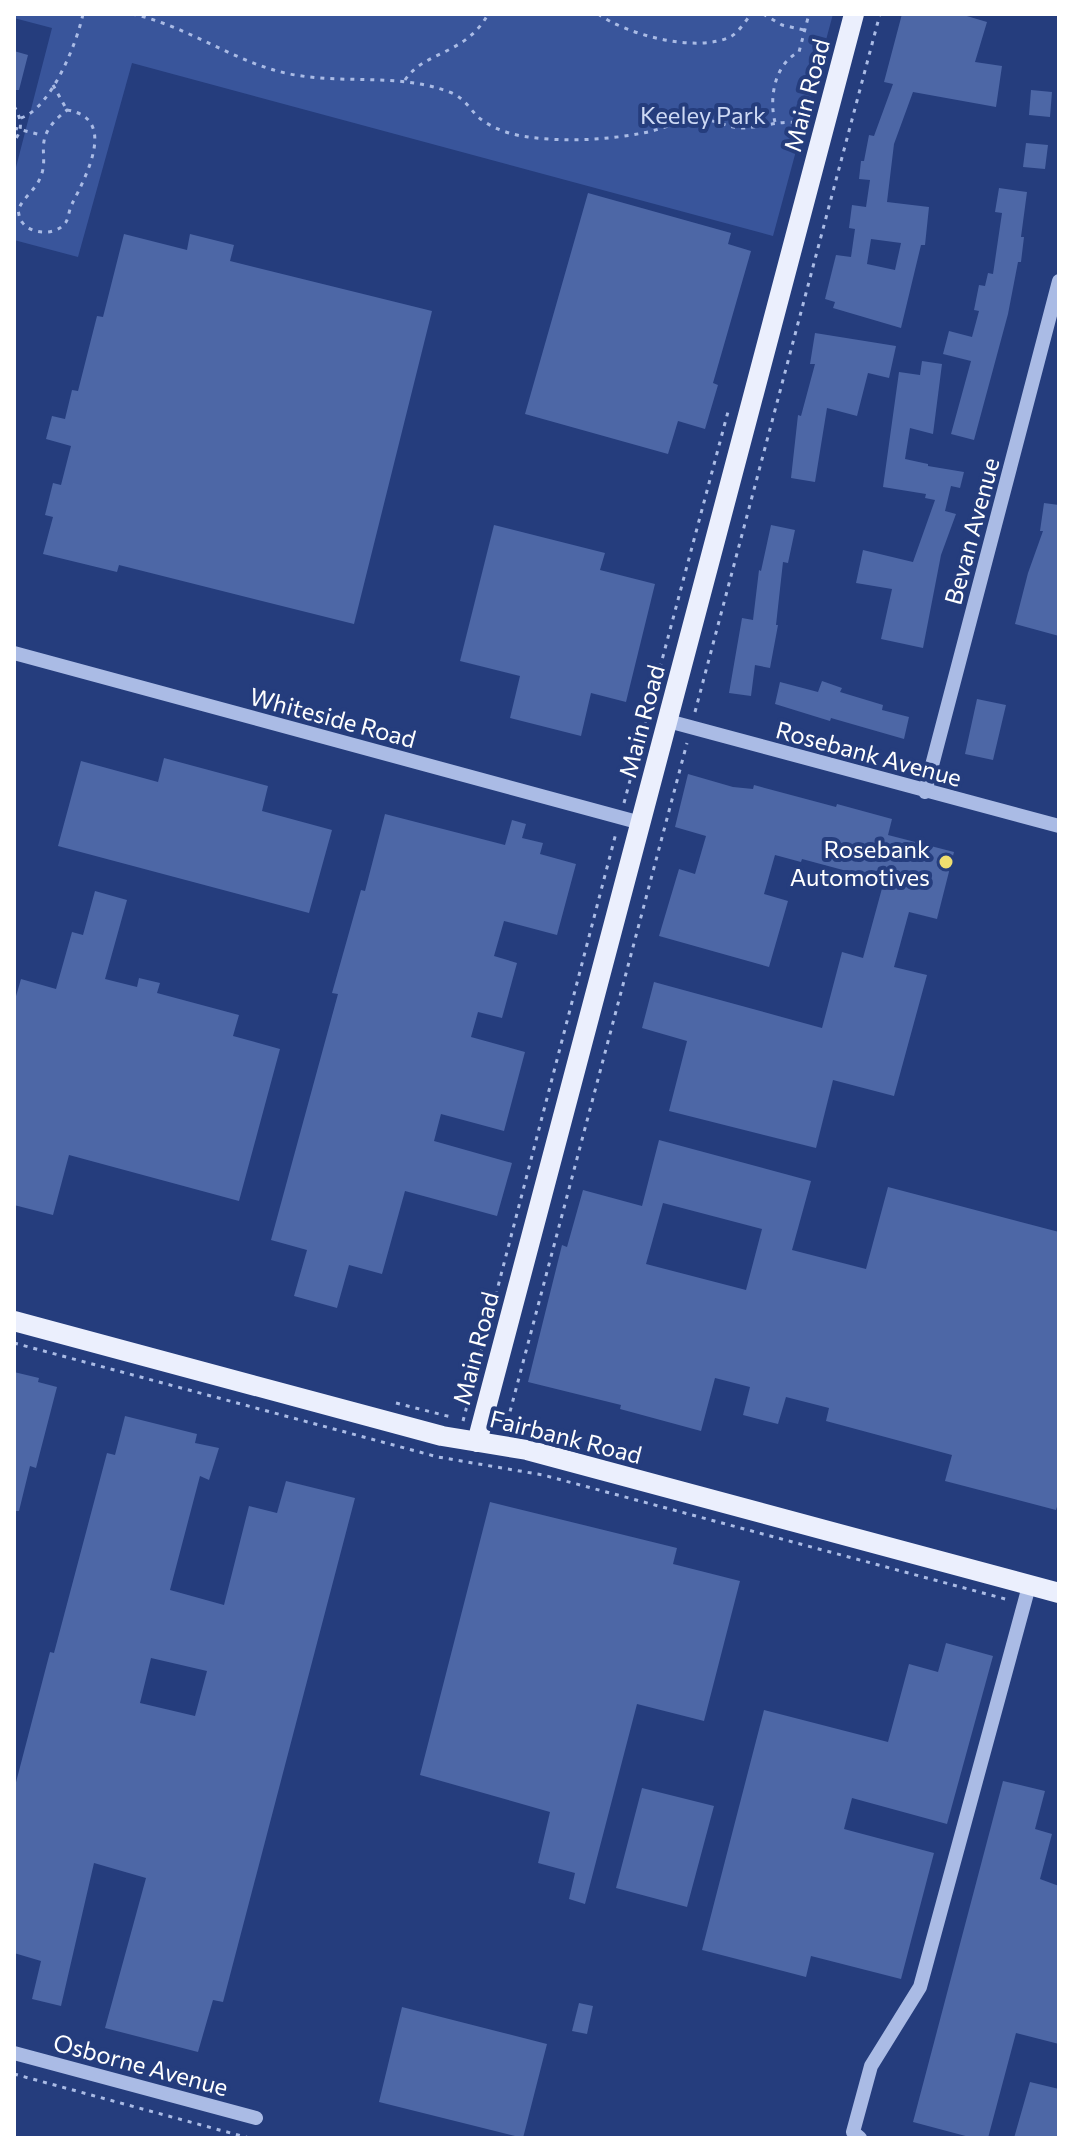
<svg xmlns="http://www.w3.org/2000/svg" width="1073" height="2152" viewBox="0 0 1073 2152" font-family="Commissioner,sans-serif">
<rect width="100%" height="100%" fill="#253d7d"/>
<path fill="#39559b" d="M14,14H833L773,236L132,63L78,257L14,240V175L52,28L14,18Z"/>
<path fill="#4d67a6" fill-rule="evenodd" d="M902,14H960L987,22L975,62L1002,66L996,107L913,92L894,144L887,202L929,207L925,245H921L901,328L833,308L835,302L825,299L836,255L851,257L855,229L849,228L852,205L866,207L870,180L859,179L861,161H864L869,135L874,136L893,84L884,82ZM871,239L901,243L895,270L867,264Z
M14,51L28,55L19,90H14Z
M1031,90L1052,92L1050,117L1029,115Z
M1026,143L1048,145L1045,169L1023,167Z
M999,188L1027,192L1021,237H1024L1021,262H1018L1008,314L974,440L951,434L971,361L943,354L949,331L972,337L979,311L974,310L979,285L985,286L988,273L993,274L1002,213L995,212Z
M588,193L731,233L728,244L751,251L713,383L718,385L705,429L678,421L668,454L525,414Z
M124,234L187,250L190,234L234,245L230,261L432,311L354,624L119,565L117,572L43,554L53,517L45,515L53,483L61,485L71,446L46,439L52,416L65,419L72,390L78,391L97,316L103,317Z
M815,333L896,346L889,378L868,373L857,416L827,408L815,482L791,478L798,415L801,416L815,364H810Z
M922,361L942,364L933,434L910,428L905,459L928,464V466L964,472L960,488L951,486L945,511L956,514L941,555L923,648L881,639L892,589L856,583L863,550L913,562L935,500L925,498L926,494L883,487L899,372L920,375Z
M1044,503L1059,505V636L1015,624L1028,573L1043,531H1040Z
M494,525L605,553L600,570L655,584L626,702L591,693L581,736L510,718L520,676L460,661Z
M771,525L795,530L788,563L783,562L776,625H778L770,668L755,665L751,696L729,693L742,618L753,620L759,570L761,571Z
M822,681L842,688L840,692L883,705L882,710L909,717L904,739L831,718L830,721L775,704L780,682L818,692Z
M977,699L1006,705L993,760L965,754Z
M164,758L268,786L262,811L332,830L309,913L58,846L81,761L158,782Z
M688,774L733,787L753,789L754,785L836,807L837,804L892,819L888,835L954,852L937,919L909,912L894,967L927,975L894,1096L833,1080L816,1148L669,1111L687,1041L642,1028L654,982L822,1028L842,952L863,958L884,881L802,859L801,862L775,855L764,894L788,901L769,967L659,936L679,869L695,874L706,836L675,827Z
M385,814L505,845L512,820L526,824L522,838L543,843L540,854L576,864L557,935L504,921L494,956L517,963L502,1018L478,1012L471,1037L525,1052L504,1131L441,1114L434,1141L512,1163L497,1216L405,1191L382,1274L349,1265L337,1308L294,1296L307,1250L271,1240L338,994L332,993L361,890L365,891Z
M95,891L127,900L105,979L137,987L139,978L160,983L157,993L239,1015L233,1036L280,1049L239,1201L69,1155L53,1215L14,1205V1003L21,979L56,989L72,932L83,935Z
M659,1140L811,1181L792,1250L866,1269L888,1187L1059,1232V1500L1056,1510L945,1481L952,1455L826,1421L829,1408L786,1397L778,1424L743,1415L750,1387L715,1378L701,1431L620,1409L621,1405L528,1382L562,1245L567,1247L583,1190L642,1206ZM663,1203L762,1229L746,1290L646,1264Z
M14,1372L39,1378L38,1382L57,1387L36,1468L30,1466L19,1511H14Z
M125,1416L197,1434L195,1443L219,1448L209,1480L200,1476L170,1590L224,1605L249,1506L277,1513L286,1481L355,1498L223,2002L213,2000L198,2052L105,2028L146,1878L94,1863L61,2006L32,1999L41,1961L14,1953V1790L50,1652L54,1653L107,1453L115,1455ZM151,1658L207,1671L195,1716L140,1703Z
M490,1502L677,1548L673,1564L740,1581L704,1721L637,1704L585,1904L569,1899L575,1873L538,1863L550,1812L420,1775Z
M946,1643L993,1656L947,1824L852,1798L844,1829L934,1853L901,1979L811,1956L806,1977L702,1950L764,1710L888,1742L909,1664L938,1672Z
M1003,1781L1045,1791L1035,1829L1052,1834L1040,1879L1059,1886V2044L1016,2033L988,2138H973L913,2122Z
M642,1788L714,1806L687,1907L616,1888Z
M579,2003L593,2006L587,2034L572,2031Z
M402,2007L547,2044L523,2138L379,2102Z
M1030,2082L1059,2089V2138H1014Z"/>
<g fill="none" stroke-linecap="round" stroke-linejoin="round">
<path stroke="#aabbe5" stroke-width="3" stroke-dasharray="4 6" stroke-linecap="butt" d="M132,14C188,26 235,63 290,74C345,85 399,72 452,93C465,99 469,108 478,117C491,128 511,135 528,137C565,142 607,140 643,133C661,130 678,121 696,119C713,118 727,128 743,128C768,127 782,118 809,125
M598,14C628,35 695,53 730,37C738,33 745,22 751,14
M763,14L782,25L804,30
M405,80C424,51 466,55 488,14
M53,85L67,110
M14,106C21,118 24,129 14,141
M67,110C118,118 86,176 72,204C69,209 69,217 66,222C57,236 31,235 22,222C19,218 19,214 18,210C23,199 31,193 37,184C55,155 26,142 67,110Z
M21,118C51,108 77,43 83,14
M775,122C769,99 774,64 799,52L809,14
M14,128L41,135
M695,712L880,14
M624,803L729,408
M14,1343L438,1457L543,1475L1009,1600
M396,1403L451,1417
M463,1421L616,833
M499,1423H507L687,743
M14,2074L249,2138L251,2133"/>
<path stroke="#aabbe5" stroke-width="14" d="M14,653L641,823
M668,721L1059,826
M925,792L1059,281
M14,2053L256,2118
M860,2138L853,2132L871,2066L920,1987L1029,1586"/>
<path stroke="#ebeffd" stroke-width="20" d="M14,1321L442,1436L527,1450L1059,1593
M477,1442L854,14"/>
</g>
<circle fill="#efde6f" stroke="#253d7d" stroke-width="3" cx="946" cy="862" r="8"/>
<g text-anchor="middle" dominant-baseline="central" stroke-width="8" stroke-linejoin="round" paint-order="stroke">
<g font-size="24" fill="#fff" stroke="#253d7d">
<text transform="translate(806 95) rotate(-75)">Main Road</text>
<text transform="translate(971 531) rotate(-75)">Bevan Avenue</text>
<text transform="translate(333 717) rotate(15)">Whiteside Road</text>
<text transform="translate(641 721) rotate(-75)">Main Road</text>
<text transform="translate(869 753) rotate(15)">Rosebank Avenue</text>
<text transform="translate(475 1348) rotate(-75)">Main Road</text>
<text transform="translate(566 1436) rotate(14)">Fairbank Road</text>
<text transform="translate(141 2064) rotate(15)">Osborne Avenue</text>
</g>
<g font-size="24" fill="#cdd9f4" stroke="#253d7d">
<text x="703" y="114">Keeley Park</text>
</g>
<g font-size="24" fill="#fff" stroke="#253d7d" text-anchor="end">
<text x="930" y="848">Rosebank<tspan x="930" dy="28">Automotives</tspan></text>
</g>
</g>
<rect width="1073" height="2152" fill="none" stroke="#ffffff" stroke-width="32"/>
</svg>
